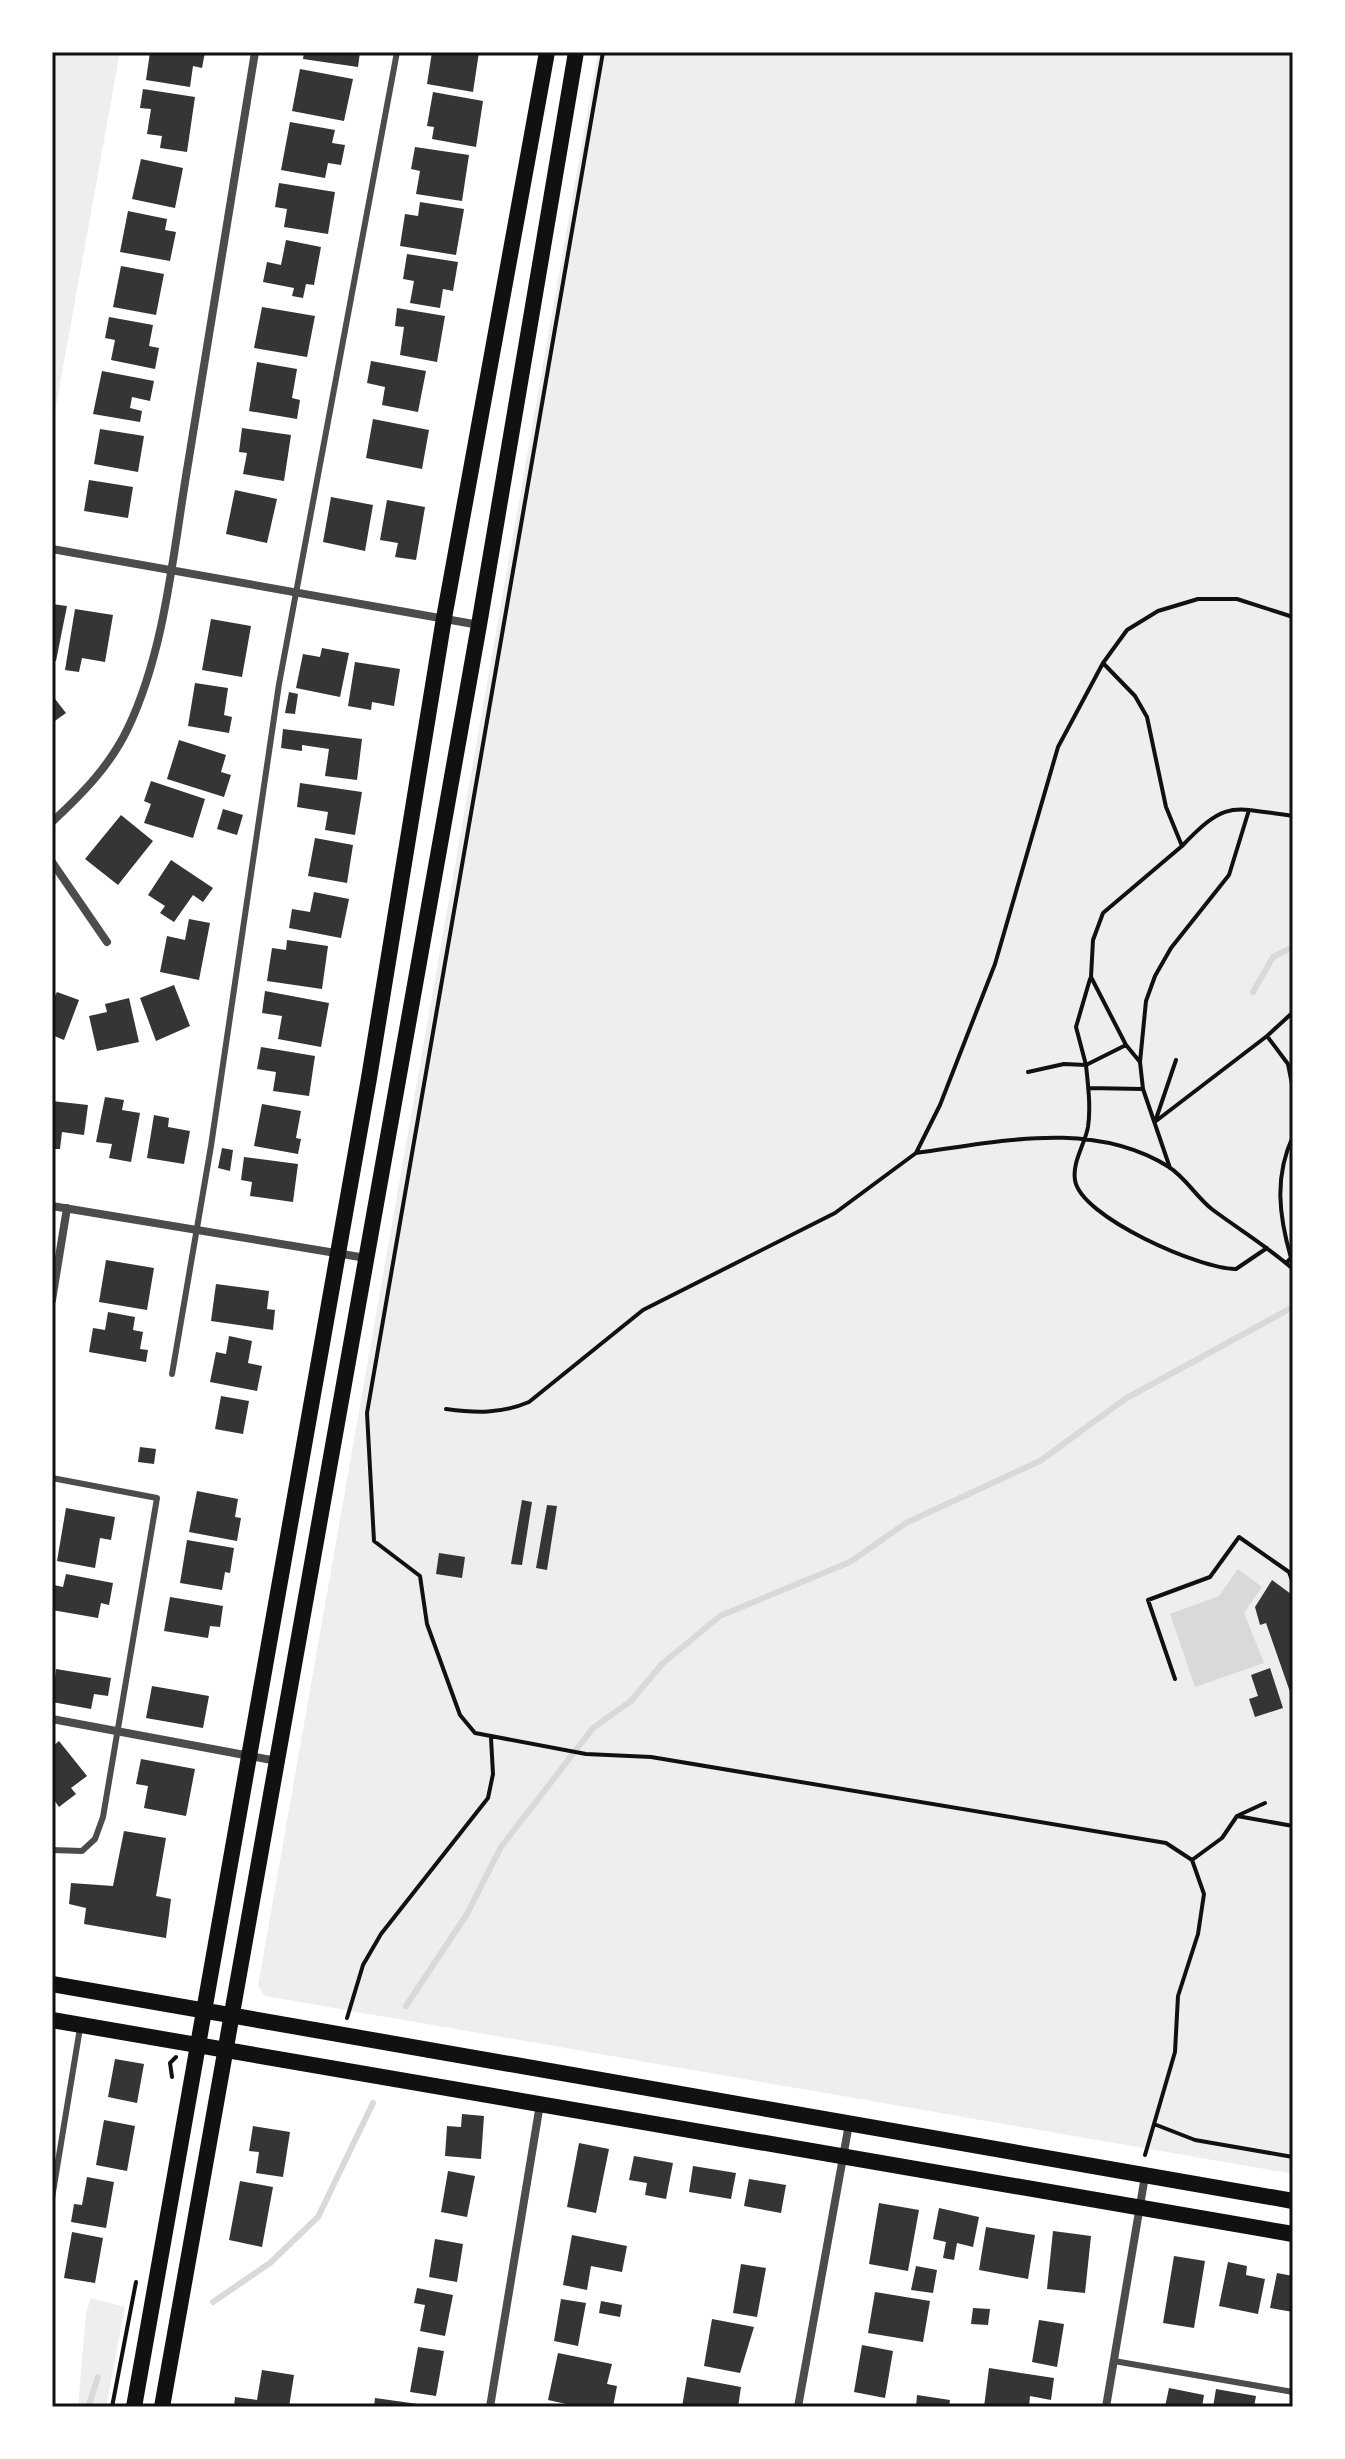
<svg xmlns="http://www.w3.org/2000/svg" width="1345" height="2459" viewBox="0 0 1345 2459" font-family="Roboto,sans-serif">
<rect width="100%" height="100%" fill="#fff"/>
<path fill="#eee" d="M52,52H120L52,428Z
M598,52H1293V2174L265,1996L258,1986Z
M91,2298L125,2307L106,2407H78L86,2313Z"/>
<path fill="#d9d9d9" d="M1238,1569L1262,1587L1244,1613L1264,1663L1195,1687L1170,1614L1219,1596Z"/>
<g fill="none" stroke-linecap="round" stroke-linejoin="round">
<path stroke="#d9d9d9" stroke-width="6" d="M1253,992L1273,957L1293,947
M406,2006L467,1914L501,1847L593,1728L631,1701L662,1664L720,1616L850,1562L906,1523L1040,1461L1125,1399L1293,1307
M213,2302L270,2263L318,2217L373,2103
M88,2407L98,2377"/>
</g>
<path fill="#353535" d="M150,52H205L202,68L193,66L190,87L146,80Z
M304,52H360L358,67L303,59Z
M432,52H479L473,92L427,84Z
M300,69L353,79L344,121L292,111Z
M143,89L195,97L187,152L160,148L162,136L147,134L151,109L140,108Z
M433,92L483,101L476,147L432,139L434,127L427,126Z
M290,122L335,130L332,143L345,145L341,165L328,163L325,178L281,170Z
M415,147L469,155L462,201L416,194L420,171L411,169Z
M141,159L183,168L175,208L132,199Z
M279,183L335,192L328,234L284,227L287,209L275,207Z
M420,202L464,209L456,255L400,246L405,214L418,216Z
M128,211L167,219L165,230L176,232L170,261L120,252Z
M286,240L321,247L314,285L306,284L303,298L292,296L294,288L263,282L267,262L281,265Z
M407,254L458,262L453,291L443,289L440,308L410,303L414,281L403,279Z
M121,266L164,274L156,315L113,307Z
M262,307L315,316L307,357L254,348Z
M397,308L445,316L437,362L400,355L404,327L395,326Z
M109,317L153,325L149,346L159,348L155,369L111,360L115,340L105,338Z
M371,361L426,371L418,412L382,405L385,387L367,383Z
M257,362L297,369L292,398L300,400L297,419L249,411Z
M102,371L154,381L150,401L132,397L130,408L142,411L140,422L93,414Z
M373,419L429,430L422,469L366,458Z
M242,428L291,435L284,481L243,474L247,453L239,452Z
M100,429L144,436L138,472L94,464Z
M89,480L133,487L128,518L84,511Z
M235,490L277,499L267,543L226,534Z
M331,497L373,505L365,551L323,542Z
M387,500L425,507L416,560L395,557L398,543L380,540Z
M52,604L67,606L56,661L52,660Z
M75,609L113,615L105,662L82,658L79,672L65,670Z
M211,619L251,626L242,677L202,670Z
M322,648L349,653L340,697L296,688L303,654L320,657Z
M355,662L400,669L394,706L372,702L371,710L348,706Z
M195,683L228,688L224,715L232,717L229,733L188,726Z
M289,692L298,694L295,714L285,713Z
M52,695L66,713L52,723Z
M283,729L362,739L357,780L325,776L329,749L302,745V751L281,748Z
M179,740L226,755L221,772L231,775L224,797L167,779Z
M151,781L205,799L193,838L144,823L151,804L144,801Z
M300,783L362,792L355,835L325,830L328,812L297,807Z
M223,809L243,815L237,835L217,829Z
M121,815L153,841L118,885L85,859Z
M315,838L353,845L347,883L308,876Z
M171,860L213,888L203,902L193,895L174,922L160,913L165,906L148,895Z
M314,892L349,899L341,938L289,928L292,909L310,912Z
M189,919L210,923L199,980L160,972L167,936L185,940Z
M287,940L328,946L322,989L267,981L272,948L286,950Z
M174,985L190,1026L156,1041L140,998Z
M265,991L329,1003L321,1047L278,1039L282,1016L262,1013Z
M57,992L79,1000L64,1040L52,1035V1001Z
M129,998L139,1042L97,1051L89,1016L107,1012L105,1004Z
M261,1047L315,1056L309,1096L273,1091L276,1072L257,1069Z
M105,1097L124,1100L122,1110L140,1113L131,1162L109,1158L112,1144L96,1142Z
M52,1101L88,1105L84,1135L62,1132L60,1149H52Z
M262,1104L301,1111L296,1138L301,1139L298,1154L254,1146Z
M154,1115L169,1118L168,1127L190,1131L184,1164L147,1158Z
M222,1148L233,1150L230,1171L218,1168Z
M244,1157L298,1164L293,1202L250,1196L252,1182L241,1180Z
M106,1260L154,1268L147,1310L99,1302Z
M216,1284L269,1291L267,1309L275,1310L273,1330L211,1321Z
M108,1312L135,1317L133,1330L143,1332L140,1349L148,1350L146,1362L89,1352L93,1328L105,1330Z
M229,1336L252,1341L248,1363L262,1366L257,1391L210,1382L216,1352L226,1354Z
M221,1396L249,1401L243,1434L215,1429Z
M140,1447L156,1449L154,1464L138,1462Z
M197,1491L238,1499L235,1517L241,1518L237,1541L189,1532Z
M522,1500L532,1502L522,1565L511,1564Z
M547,1505L557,1506L547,1570L536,1568Z
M66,1508L115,1517L111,1540L100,1538L95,1568L57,1561Z
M187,1540L234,1548L230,1573L225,1572L222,1590L180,1583Z
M439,1553L465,1557L462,1578L436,1574Z
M66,1574L113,1583L109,1605L101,1603L98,1618L52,1610L54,1585L63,1587Z
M1272,1580L1291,1594L1293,1600V1691L1290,1692L1266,1623L1260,1625L1255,1607Z
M170,1597L223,1606L220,1627L210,1626L208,1638L164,1631Z
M1270,1668L1283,1708L1255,1717L1249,1699L1258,1696L1251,1675Z
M56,1669L111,1678L108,1696L94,1694L91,1709L52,1702Z
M152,1686L209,1696L203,1728L146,1718Z
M59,1741L87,1776L71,1788L76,1794L59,1807L52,1797V1747Z
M141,1759L195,1769L186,1816L144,1808L148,1786L136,1784Z
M124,1831L166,1838L156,1896L171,1899L166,1938L84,1924L86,1908L69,1904L71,1883L113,1886Z
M115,2059L144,2064L137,2103L108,2097Z
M462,2114L484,2116L481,2159L445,2156L447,2126L461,2127Z
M104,2120L135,2126L127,2171L96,2165Z
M253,2126L290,2132L283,2177L256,2173L259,2152L249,2151Z
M579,2143L609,2149L596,2213L567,2207Z
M634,2156L673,2163L666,2199L645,2195L647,2183L629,2180Z
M693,2166L736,2173L731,2199L689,2192Z
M448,2171L475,2176L467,2217L441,2212Z
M87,2177L114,2182L106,2228L71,2222L74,2204L82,2205Z
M749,2179L786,2185L781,2213L744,2206Z
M240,2181L273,2187L262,2247L229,2240Z
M879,2203L919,2210L908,2271L869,2264Z
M939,2208L979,2217L973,2247L957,2243L954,2260L943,2258L946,2242L933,2239Z
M986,2227L1035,2235L1028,2279L979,2270Z
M1053,2231L1091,2236L1085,2293L1047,2289Z
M72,2232L103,2238L95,2283L64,2278Z
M572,2235L627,2246L622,2272L591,2266L587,2290L563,2285Z
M435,2239L463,2244L457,2282L429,2277Z
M1174,2256L1205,2261L1194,2328L1163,2323Z
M1228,2262L1247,2266L1246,2275L1265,2279L1258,2314L1219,2306Z
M741,2264L766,2268L757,2317L733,2313Z
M916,2266L937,2270L933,2293L911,2290Z
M1277,2273L1293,2276V2312L1270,2308Z
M417,2288L453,2295L445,2336L420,2331L425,2305L414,2303Z
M875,2292L930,2301L923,2342L868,2333Z
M561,2299L586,2303L578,2346L554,2341Z
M601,2301L622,2305L620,2317L599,2313Z
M973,2308L990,2309L988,2325L971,2324Z
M712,2319L754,2327L740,2373L704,2366Z
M1039,2320L1064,2324L1057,2367L1032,2362Z
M862,2345L893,2351L885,2398L854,2392Z
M418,2347L444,2351L436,2396L410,2392Z
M558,2353L612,2364L607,2384L617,2386L613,2407H580L548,2400Z
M989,2368L1054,2378L1051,2400L1030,2396L1029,2407H984Z
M262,2370L294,2375L289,2407H234L235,2397L257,2400Z
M687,2377L741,2387L738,2407H682Z
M1169,2388L1204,2395L1202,2407H1165Z
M1216,2389L1256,2396L1254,2407H1213Z
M917,2395L950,2400L949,2407H916Z
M375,2398L425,2405V2407H374Z"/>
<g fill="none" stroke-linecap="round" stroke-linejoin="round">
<path stroke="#111" stroke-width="4" d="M603,52L367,1413L374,1541L420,1576L427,1624L460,1715L475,1733L586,1754L651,1757L1166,1843L1192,1860L1204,1894L1198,1934L1178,1996L1175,2052L1154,2124L1195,2140L1293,2157
M1103,663L1135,696L1147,717L1166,807L1182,846C1227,799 1231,808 1293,816
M1293,922V974
M1267,1036L1291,1014
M1126,1045L1086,1065C1088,1085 1091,1107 1088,1127C1085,1144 1072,1162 1075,1180C1080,1217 1202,1270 1236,1269L1267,1248
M1140,1062L1146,1001L1155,976L1171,948L1229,875L1249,810
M1028,1072L1064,1064L1086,1065L1076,1027L1090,979
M1088,1088L1143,1089L1140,1062L1126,1045L1091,977L1093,940L1103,913L1182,846
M1143,1089L1170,1168
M1156,1119L1176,1060
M1156,1121L1267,1036L1288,1064L1293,1089
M916,1153C1000,1142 1092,1119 1169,1167C1186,1178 1197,1198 1213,1210C1240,1230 1268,1247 1293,1269
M1286,1263L1291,1258C1279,1216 1274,1177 1293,1136
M446,1409C475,1413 501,1414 529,1402L643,1310L835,1213L916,1153L940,1105L995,964L1058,747L1103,663L1127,630L1158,611L1198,599H1237L1293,617
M1175,1679L1148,1600L1210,1577L1239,1537L1289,1572L1293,1583
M1239,1815L1265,1803
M1192,1860L1222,1838L1237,1816L1293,1826
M347,2018L363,1965L381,1934L488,1798L493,1774L491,1738
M172,2077L170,2063L176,2057
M1145,2155L1154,2124
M112,2407L136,2282"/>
<path stroke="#4c4c4c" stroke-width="6" d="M172,1374L211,1146L279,684L397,52
M52,1478L157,1498L103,1817L95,1839L82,1851L52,1850
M52,2198L80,2028
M1114,2361L1293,2392"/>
<path stroke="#4c4c4c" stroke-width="8" d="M52,549L479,625
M52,822C82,794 110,766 128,728C166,648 173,551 188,464C210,326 233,189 255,52
M52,862L107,942
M52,1206L366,1258
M52,1300L67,1208
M52,1719L277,1761
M490,2407L540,2104
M798,2407L849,2124
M1106,2407L1145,2176"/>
<path stroke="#111" stroke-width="16" d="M52,1984L1293,2201
M52,2020L1293,2234
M134,2407L369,1078L444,618L547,52
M162,2407L479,625L576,52"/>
</g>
<rect width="1345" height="2459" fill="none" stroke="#ffffff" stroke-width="108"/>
<rect x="54" y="54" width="1237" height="2351" fill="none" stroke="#111" stroke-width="3"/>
</svg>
